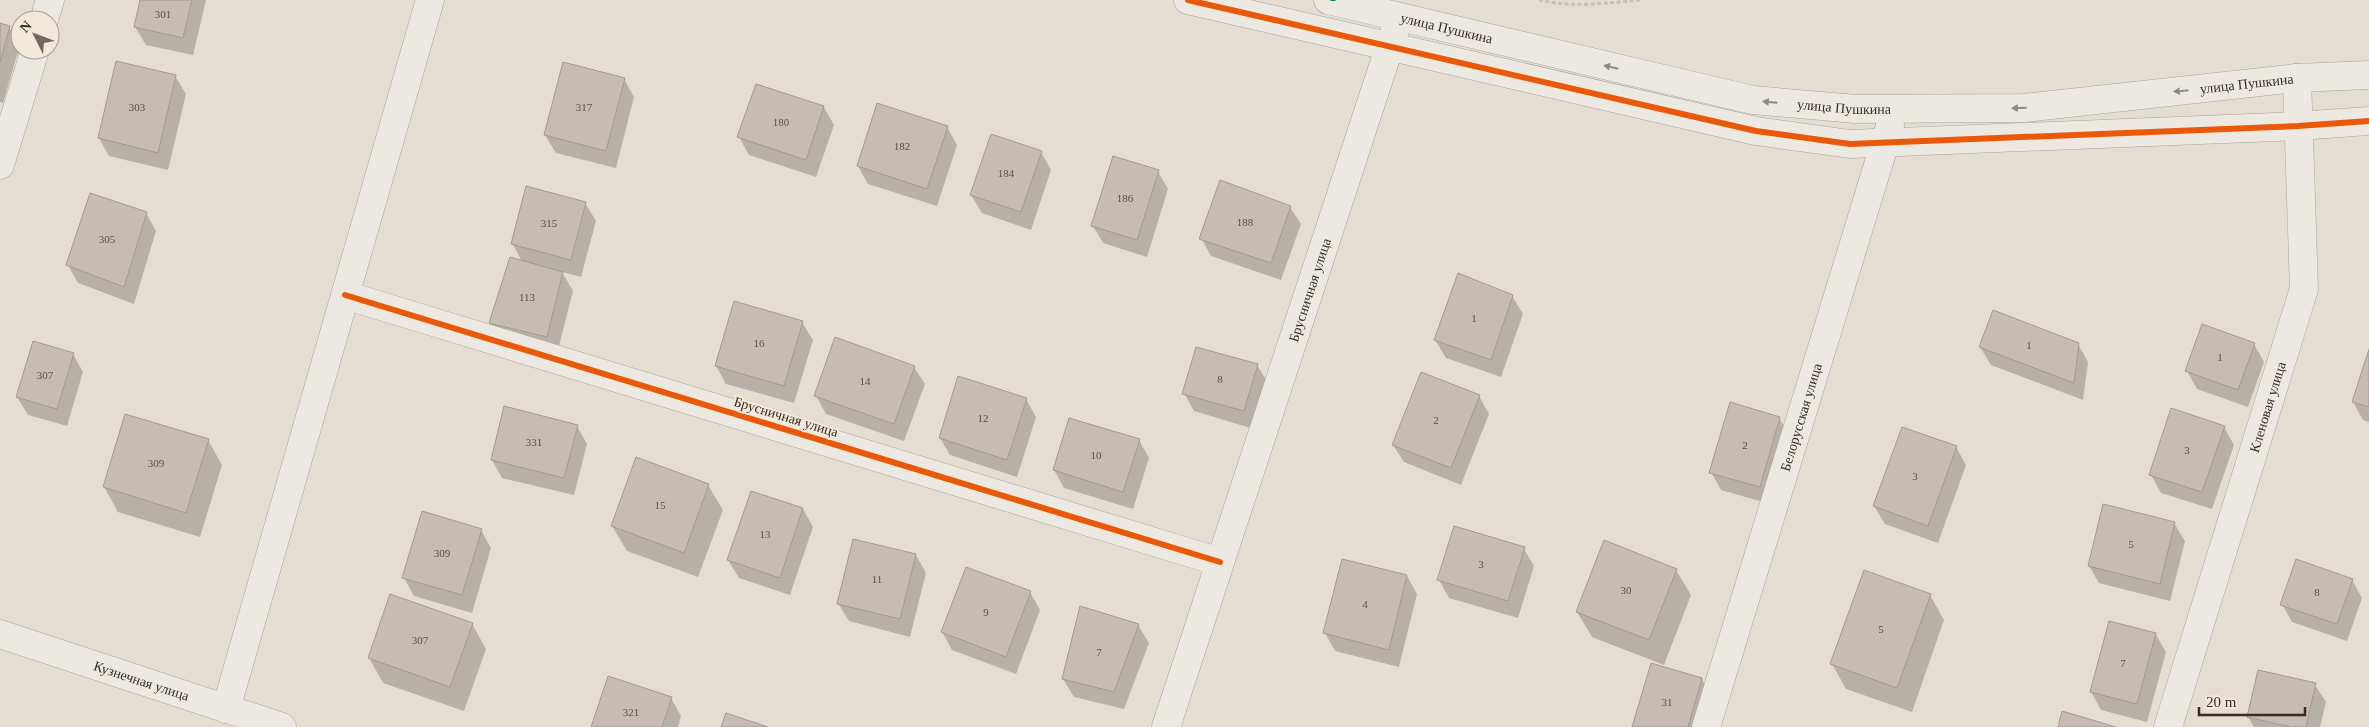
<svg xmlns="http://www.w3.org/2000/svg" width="2369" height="727" viewBox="0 0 2369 727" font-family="Georgia,serif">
<rect width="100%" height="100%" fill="#e4ddd2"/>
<path fill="#0003" d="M141,0H206L193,55L146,45L135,27Z
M0,24L9,27L20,45L3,103L0,102Z
M117,62L175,76L186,94L168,170L109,156L99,138Z
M624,79L634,97L616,168L556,153L545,135Z
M756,85L824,107L834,125L816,177L749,155L739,137Z
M947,127L957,145L937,206L868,184L858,166Z
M1041,152L1051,170L1031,230L982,213L971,195Z
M1158,172L1168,189L1147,257L1103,243L1093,226Z
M585,203L596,221L581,277L562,272L573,291L557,354L501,341L490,323L522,262L513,244Z
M1290,207L1301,224L1281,280L1211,256L1201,238Z
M146,213L156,231L134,304L78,283L68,265Z
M1512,296L1523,314L1501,377L1446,358L1435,340Z
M802,322L813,340L794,403L726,384L716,366Z
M2078,344L2088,362L2083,400L1991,365L1980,347Z
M2254,344L2264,362L2248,407L2197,389L2187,371Z
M2369,353V422L2363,420L2353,402Z
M73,354L83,372L67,426L28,415L17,397Z
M1257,365L1268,383L1254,429L1194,411L1184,393Z
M914,367L925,384L904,441L826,414L816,396Z
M1479,396L1489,414L1461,485L1404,462L1393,445Z
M1026,399L1036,417L1017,477L950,455L940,438Z
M1779,418L1790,436L1770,504L1721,490L1711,472Z
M577,426L587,444L574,495L502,478L492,460Z
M2224,427L2234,445L2212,509L2161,493L2151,475Z
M208,440L222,465L200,537L118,512L104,487Z
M1139,440L1149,458L1133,509L1064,488L1054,470Z
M1956,447L1966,465L1938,543L1885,524L1874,506Z
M708,485L723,510L698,577L627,551L612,526Z
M751,492L803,509L813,527L790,595L739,578L728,560Z
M2174,523L2185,541L2170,601L2099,583L2089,566Z
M481,530L491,548L472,613L414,596L404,578Z
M854,540L916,555L926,573L910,637L849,621L838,603Z
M1524,549L1534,566L1518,618L1449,598L1439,580Z
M1676,570L1691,595L1664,665L1592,637L1577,612Z
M1407,576L1417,594L1399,667L1335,651L1325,633Z
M2352,580L2362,598L2347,641L2292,622L2282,604Z
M1030,592L1040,610L1016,674L952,650L942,632Z
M1930,595L1944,620L1912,712L1846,689L1832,664Z
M2110,622L2156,635L2166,652L2147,722L2101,710L2091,692Z
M472,624L486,649L464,711L383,683L369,658Z
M1138,625L1149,643L1124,709L1074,697L1063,679Z
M1702,679L1712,697L1703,727H1633Z
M2315,685L2326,702L2320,727H2254L2248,717Z
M671,698L681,716L678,727H592Z"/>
<path fill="#c7bcb3" stroke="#a49991" d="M140,0H192L183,38L134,27Z
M0,23L10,26L0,62Z
M116,61L176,75L158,153L98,138Z
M563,62L625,78L606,151L544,135Z
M756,84L824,106L806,160L737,137Z
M877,103L948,126L927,189L857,166Z
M991,134L1042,151L1021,212L970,195Z
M1113,156L1159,170L1137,240L1091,226Z
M1220,180L1291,206L1271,263L1199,239Z
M526,186L586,202L571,260L511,244Z
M90,193L147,212L124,287L66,265Z
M510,257L563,272L547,337L489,323Z
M1458,273L1513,295L1491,360L1434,340Z
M734,301L803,321L784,386L715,366Z
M1993,310L2079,343L2074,383L1979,347Z
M2202,324L2255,343L2238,390L2185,371Z
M835,337L915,366L894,424L814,396Z
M33,341L74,353L57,409L16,397Z
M1196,347L1258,364L1244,411L1182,394Z
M2369,349V407L2352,402Z
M1421,372L1480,395L1451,468L1392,445Z
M958,376L1027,398L1007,460L939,438Z
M1730,402L1780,417L1760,487L1709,473Z
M504,406L578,425L564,478L491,460Z
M2171,408L2225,426L2202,492L2149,475Z
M125,414L209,439L186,513L103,487Z
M1069,418L1140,439L1123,492L1053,470Z
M1902,427L1957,446L1928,526L1873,506Z
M636,457L709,484L684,553L611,526Z
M751,491L803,508L780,578L727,560Z
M2103,504L2175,522L2160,584L2088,566Z
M422,511L482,529L462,595L402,578Z
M1454,526L1525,547L1508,601L1437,580Z
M853,539L916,554L900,619L837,604Z
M1604,540L1677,569L1649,640L1576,612Z
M1342,559L1407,575L1389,650L1323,633Z
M2296,559L2353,579L2337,624L2280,605Z
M966,567L1031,591L1006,657L941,632Z
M1864,570L1931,594L1897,688L1830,664Z
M390,594L473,623L450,687L368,658Z
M1080,606L1139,624L1114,692L1062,679Z
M2109,621L2156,633L2137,704L2090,692Z
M1651,663L1702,678L1688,727H1632Z
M2258,670L2316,683L2306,727H2291L2247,717Z
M608,676L672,697L662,727H591Z
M2062,711L2116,727H2058Z
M726,713L768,727H721Z"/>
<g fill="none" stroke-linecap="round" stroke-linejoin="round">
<g stroke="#aaa29a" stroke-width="29">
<g id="minor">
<path d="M1188,0L1756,131L1850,144L2298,126L2369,121"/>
<path id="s1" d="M1328,0L1753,100L1856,109L2024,108L2297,78L2369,75"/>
<path d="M44,20L50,0"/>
<path d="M0,165L35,50"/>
<path d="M345,295L1220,562"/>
<path id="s2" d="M0,634L282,727"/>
<path d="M226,709L430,0"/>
<path id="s3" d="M1166,727L1395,30"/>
<path id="s4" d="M1706,727L1890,126"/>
<path id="s5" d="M2168,727L2304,289L2297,78"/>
</g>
</g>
<path stroke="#c5bfb9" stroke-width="3" stroke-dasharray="4 2.5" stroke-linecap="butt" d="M1539,0C1571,8 1607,3 1640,0"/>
<use href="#minor" stroke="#ece9e3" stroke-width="28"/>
<path stroke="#00873e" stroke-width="5" stroke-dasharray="10 5" stroke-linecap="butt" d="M1333,0V1"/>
<g stroke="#f3e9da" stroke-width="9">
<path id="cycleway" d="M1188,0L1756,131L1850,144L2298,126L2369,121
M345,295L1220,562"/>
</g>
<use href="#cycleway" stroke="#e8590c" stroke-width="6"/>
</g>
<defs><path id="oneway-solid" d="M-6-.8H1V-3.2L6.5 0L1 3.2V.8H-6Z" transform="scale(1.25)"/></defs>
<g fill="#928a82">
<use href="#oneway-solid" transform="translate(1611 67) rotate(-167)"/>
<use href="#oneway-solid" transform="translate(2181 91) rotate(174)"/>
<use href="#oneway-solid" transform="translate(1770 102) rotate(-175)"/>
<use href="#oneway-solid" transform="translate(2019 108) rotate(178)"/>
</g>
<g text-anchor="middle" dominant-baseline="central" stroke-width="4" stroke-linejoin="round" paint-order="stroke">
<g font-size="11" fill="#5c4f46">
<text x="163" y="14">301</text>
<text x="137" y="107">303</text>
<text x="584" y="107">317</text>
<text x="781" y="122">180</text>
<text x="902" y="146">182</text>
<text x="1006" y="173">184</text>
<text x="1125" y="198">186</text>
<text x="1245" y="222">188</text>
<text x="549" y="223">315</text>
<text x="107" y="239">305</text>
<text x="527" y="297">113</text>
<text x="1474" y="318">1</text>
<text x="759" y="343">16</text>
<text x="2029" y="345">1</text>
<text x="2220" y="357">1</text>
<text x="45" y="375">307</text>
<text x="1220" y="379">8</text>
<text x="865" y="381">14</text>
<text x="983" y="418">12</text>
<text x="1436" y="420">2</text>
<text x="534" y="442">331</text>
<text x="1745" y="445">2</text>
<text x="2187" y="450">3</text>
<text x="1096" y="455">10</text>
<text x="156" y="463">309</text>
<text x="1915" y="476">3</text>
<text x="660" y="505">15</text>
<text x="765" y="534">13</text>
<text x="2131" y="544">5</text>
<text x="442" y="553">309</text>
<text x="1481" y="564">3</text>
<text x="877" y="579">11</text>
<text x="1626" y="590">30</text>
<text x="2317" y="592">8</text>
<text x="1365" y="604">4</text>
<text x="986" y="612">9</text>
<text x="1881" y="629">5</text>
<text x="420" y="640">307</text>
<text x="1099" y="652">7</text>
<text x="2123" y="663">7</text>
<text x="1667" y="702">31</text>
<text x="631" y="712">321</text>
</g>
<g font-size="14" fill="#382b22" stroke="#f3e9da">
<text stroke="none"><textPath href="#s1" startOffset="122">улица Пушкина</textPath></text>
<text stroke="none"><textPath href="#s1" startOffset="932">улица Пушкина</textPath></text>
<text stroke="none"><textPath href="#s1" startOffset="528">улица Пушкина</textPath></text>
<text stroke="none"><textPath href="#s3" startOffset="460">Брусничная улица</textPath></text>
<text stroke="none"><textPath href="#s5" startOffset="335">Кленовая улица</textPath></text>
<text transform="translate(786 417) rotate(17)">Брусничная улица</text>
<text stroke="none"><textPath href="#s4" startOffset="324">Белорусская улица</textPath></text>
<text stroke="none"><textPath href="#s2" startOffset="149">Кузнечная улица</textPath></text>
</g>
</g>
<g transform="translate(35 35) rotate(312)"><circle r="24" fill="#f3e9da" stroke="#a89d90"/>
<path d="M0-4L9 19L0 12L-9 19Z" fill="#746960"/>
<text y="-8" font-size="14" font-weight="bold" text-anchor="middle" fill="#382b22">N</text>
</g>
<path d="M2199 707v8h106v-8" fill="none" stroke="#382b22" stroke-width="2.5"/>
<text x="2206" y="707" font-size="15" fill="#382b22" stroke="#f3e9da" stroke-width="4" paint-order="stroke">20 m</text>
</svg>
